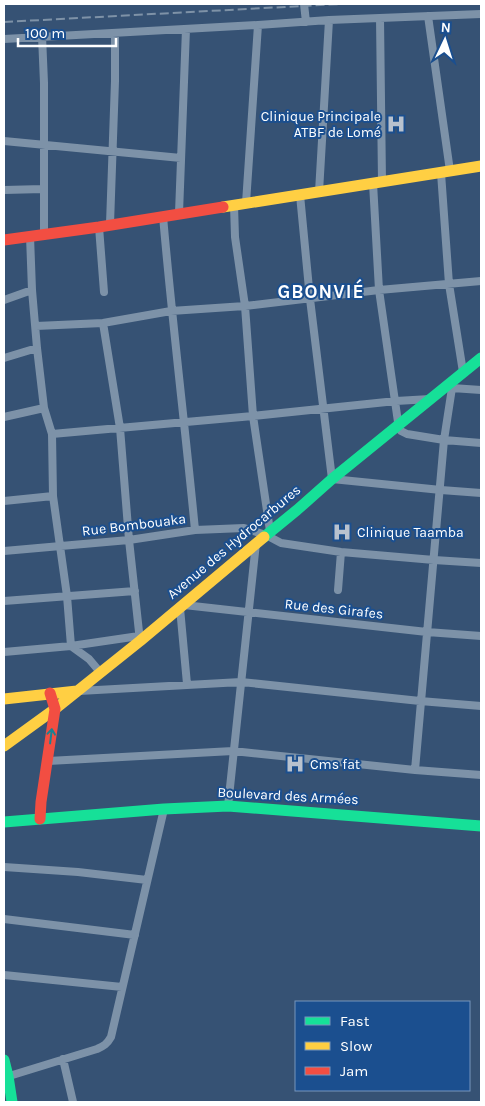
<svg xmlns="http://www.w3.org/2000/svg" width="485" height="1106" viewBox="0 0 485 1106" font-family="Karla,sans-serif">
<rect width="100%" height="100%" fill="#365274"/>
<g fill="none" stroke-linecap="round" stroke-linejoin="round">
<path stroke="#7d92a8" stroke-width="8" d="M304,4L306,22
M428,16L450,171
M380,18L382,182
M42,36L44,83V234
M4,39L258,25L329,20L481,14
M4,141L181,158
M441,173L449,284L463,372
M373,183L379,290L399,429L401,431L407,434L444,440L481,443
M4,190L43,189
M319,192L329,20
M300,195L310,299L332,479L441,490L481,493
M246,203L258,25
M234,205L235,237L245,306L253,416L270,531
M179,213L186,29
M163,216C172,321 185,425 195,530
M110,224L115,81V33
M99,227L104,292
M30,236L32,290L37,348L44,408L52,434L53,496L67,596L71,646L89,659L100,672
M4,300L32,290
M103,323L120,428L129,540L140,641
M36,326L103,323L171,311L245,306L379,290L481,281
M4,358L37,348
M448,386L452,388L481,390
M4,417L44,408
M52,434L253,416L396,401L430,399
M4,501L53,496
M4,551L129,540L195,530L244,528L266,535L281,543L341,552L434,560L481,563
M338,590L341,552
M4,601L135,591
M184,605L427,632L481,636
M180,608L187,684
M4,652L71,646L139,636
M79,691L241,682L420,701L481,706
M48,761L233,751L415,770L481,775
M415,770L444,440L452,388
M228,806L256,543
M4,867L78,872L147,880
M4,919L135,935
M4,975L122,987
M63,1059L73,1102
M6,1077L97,1049C104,1046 107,1044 111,1037L164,809"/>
<path stroke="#16e098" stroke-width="11" d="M264,537L297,510L332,479L481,358
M4,822L164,809L228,806L481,826
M4,1060L8,1076L12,1102"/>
<path stroke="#ffcf43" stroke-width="11" d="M223,207L481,166
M4,699L77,691
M4,746L55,709L140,641L264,537"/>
<path stroke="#f24e42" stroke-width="11" d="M4,240L99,227L223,207
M40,819L41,802L55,709L50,693"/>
<path stroke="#7e92a7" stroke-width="2" stroke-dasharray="9 4" stroke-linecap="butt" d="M4,22L340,4"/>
</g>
<defs><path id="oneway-shaft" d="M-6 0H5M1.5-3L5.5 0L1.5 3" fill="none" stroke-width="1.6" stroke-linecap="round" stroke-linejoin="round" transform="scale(1.25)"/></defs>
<use stroke="#198292" href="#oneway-shaft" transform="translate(51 736) rotate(-83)"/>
<defs>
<g id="hospital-bare" transform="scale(1.5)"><path d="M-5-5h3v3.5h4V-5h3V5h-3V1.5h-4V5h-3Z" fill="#b9c2ce" stroke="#1b4f8f" stroke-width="2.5" paint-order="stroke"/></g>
</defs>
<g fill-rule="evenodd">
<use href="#hospital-bare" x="396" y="124"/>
<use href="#hospital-bare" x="342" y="532"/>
<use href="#hospital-bare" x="295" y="764"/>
</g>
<g text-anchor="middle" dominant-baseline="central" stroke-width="4" stroke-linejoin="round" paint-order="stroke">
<g font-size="14" fill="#fff" stroke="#1b4f8f" text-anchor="start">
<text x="381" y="116" text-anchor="end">Clinique Principale<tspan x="381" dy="16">ATBF de Lomé</tspan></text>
<text x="357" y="532">Clinique Taamba</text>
<text x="310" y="764">Cms fat</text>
</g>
<g font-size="14" fill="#fff" stroke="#1b4f8f">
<text transform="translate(134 525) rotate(-7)">Rue Bombouaka</text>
<text transform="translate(234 542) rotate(-40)">Avenue des Hydrocarbures</text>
<text transform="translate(334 609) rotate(6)">Rue des Girafes</text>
<text transform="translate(288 796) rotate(3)">Boulevard des Armées</text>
</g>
<g font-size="19" font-weight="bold" letter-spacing="1" fill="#fff" stroke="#1b4f8f">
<text x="321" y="292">GBONVIÉ</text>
</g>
</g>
<rect width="485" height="1106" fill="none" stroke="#ffffff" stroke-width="10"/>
<rect x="295" y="1001" width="175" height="90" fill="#1b4f8f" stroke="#7695bc"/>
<rect x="305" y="1017" width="25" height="8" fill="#16e098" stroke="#7695bc"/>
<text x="340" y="1026" font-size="15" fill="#ffffff">Fast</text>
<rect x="305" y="1042" width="25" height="8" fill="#ffcf43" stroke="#7695bc"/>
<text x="340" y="1051" font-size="15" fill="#ffffff">Slow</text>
<rect x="305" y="1067" width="25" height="8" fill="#f24e42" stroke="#7695bc"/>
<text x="340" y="1076" font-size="15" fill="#ffffff">Jam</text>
<g transform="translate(445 40) rotate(4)" stroke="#1b4f8f" stroke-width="4" paint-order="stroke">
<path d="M0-4L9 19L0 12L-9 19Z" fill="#ffffff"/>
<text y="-8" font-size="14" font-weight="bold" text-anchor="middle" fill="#ffffff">N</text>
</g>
<path d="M18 38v8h98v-8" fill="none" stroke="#ffffff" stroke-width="2.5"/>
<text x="25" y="38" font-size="15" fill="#ffffff" stroke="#1b4f8f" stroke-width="4" paint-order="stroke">100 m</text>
</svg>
